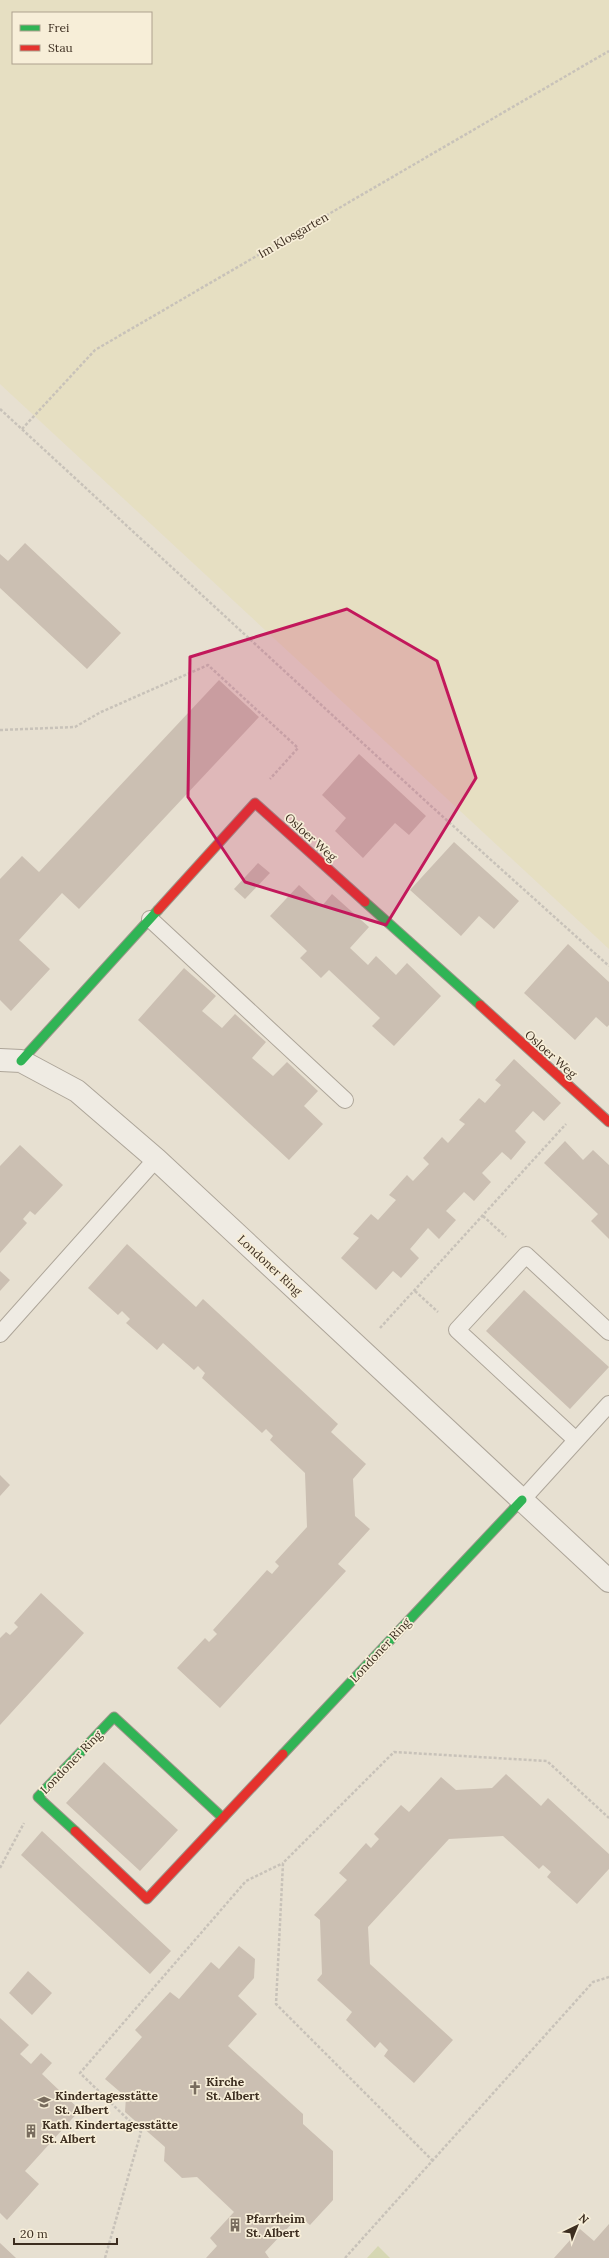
<svg xmlns="http://www.w3.org/2000/svg" width="609" height="2258" viewBox="0 0 609 2258" font-family="Lora,serif">
<rect width="100%" height="100%" fill="#e7e0d1"/>
<path fill="#e6dfc2" fill-rule="evenodd" d="M0,0H609V949L0,384ZM13,13H151V63H13Z"/>
<path fill="#d6d7b3" d="M378,2246L390,2258H367Z"/>
<path fill="#cbbfb2" d="M25,543L121,633L87,669L0,588V554L8,561Z
M219,680L259,717L79,909L62,893L19,940L50,969L11,1011L0,1000V879L22,856L39,872Z
M359,754L426,816L409,835L395,823L363,858L335,831L346,818L322,795Z
M454,842L519,901L494,929L479,916L461,936L410,890Z
M258,863L270,873L245,899L234,889Z
M299,885L322,906L332,894L369,927L350,948L368,965L376,956L396,975L407,963L441,996L394,1046L372,1026L380,1018L329,970L321,978L300,958L307,951L270,916Z
M568,944L609,982V1025L607,1027L596,1017L575,1040L524,993Z
M184,968L216,996L202,1011L222,1028L235,1014L266,1042L252,1058L273,1076L287,1062L318,1091L304,1106L323,1124L289,1160L138,1020Z
M514,1059L561,1103L544,1121L533,1111L515,1131L526,1142L511,1160L502,1152L482,1173L491,1182L474,1201L464,1192L446,1211L456,1220L439,1239L428,1228L410,1249L419,1258L401,1278L393,1271L376,1290L341,1258L359,1238L353,1234L371,1214L378,1220L396,1200L389,1195L407,1175L413,1181L429,1164L423,1158L442,1137L448,1143L465,1124L459,1120L479,1098L485,1103L501,1085L495,1080Z
M565,1141L583,1160L593,1150L609,1165V1239L591,1221L598,1214L544,1163Z
M20,1145L63,1185L35,1215L30,1211L23,1219L27,1223L0,1253V1166Z
M127,1244L196,1307L203,1299L338,1424L331,1432L366,1464L353,1479L355,1516L370,1529L338,1564L346,1571L220,1708L177,1668L205,1638L209,1642L217,1634L213,1630L267,1570L272,1574L279,1566L275,1562L307,1527L305,1473L270,1440L273,1436L266,1429L262,1433L202,1378L205,1373L198,1366L194,1370L163,1343L157,1350L126,1323L130,1319L122,1311L118,1315L88,1288Z
M0,1271L10,1280L0,1291Z
M524,1290L609,1367L570,1409L486,1331Z
M0,1475L10,1485L0,1496Z
M41,1593L84,1633L0,1725V1638L6,1632L10,1635L18,1627L14,1623Z
M104,1762L178,1830L140,1871L66,1803Z
M506,1774L541,1806L548,1798L609,1854V1869L577,1904L547,1877L551,1872L543,1865L539,1869L503,1836L449,1839L368,1927L370,1964L453,2040L414,2083L384,2056L388,2050L380,2042L375,2048L346,2020L352,2012L317,1980L322,1974L320,1920L314,1915L347,1880L339,1873L366,1843L371,1848L379,1839L374,1834L401,1805L409,1812L441,1777L456,1790L492,1788Z
M42,1831L171,1951L150,1974L21,1855Z
M239,1946L255,1959L254,1978L238,1996L257,2014L228,2046L303,2114V2124L333,2151V2200L310,2225L299,2216L265,2252L269,2258H206L217,2246L210,2238L234,2212L197,2177L182,2178L164,2161L165,2147L125,2112L126,2097L105,2079L142,2037L135,2030L170,1992L179,1999L211,1962L219,1969Z
M28,1971L52,1993L32,2015L9,1993Z
M0,2018L29,2045L20,2054L31,2064L41,2053L52,2063L42,2074L80,2110L25,2171L39,2184L7,2220L0,2213Z
M609,2224V2258H554L580,2229L594,2241Z
M0,2243L16,2258H0Z"/>
<g fill="none" stroke-linecap="round" stroke-linejoin="round">
<g stroke="#ada599" stroke-width="18">
<path id="lane" d="M150,919L345,1100
M0,1334L156,1159
M576,1440L457,1330L526,1255L609,1332
M522,1500L609,1404"/>
</g>
<g stroke="#ada599" stroke-width="24">
<path id="street" d="M0,1060L21,1061L77,1091L156,1159L609,1581"/>
</g>
<g stroke="#9c958a" stroke-width="11">
<path id="fast" d="M365,902L480,1005
M21,1061L158,910
M283,1754L522,1500
M75,1831L38,1797L114,1717L223,1818"/>
</g>
<g stroke="#9c958a" stroke-width="11">
<path id="jam" d="M158,910L255,803L365,902
M480,1005L609,1122
M75,1831L147,1899L283,1754"/>
</g>
<path stroke="#c8c2b9" stroke-width="2.5" stroke-dasharray="3 2" stroke-linecap="butt" d="M0,409L431,806L609,966
M22,429L95,350L609,51
M0,730L75,727L101,712L208,665L298,748L270,779
M483,1216L506,1237
M415,1291L438,1312
M380,1328L566,1124
M0,1868L24,1823
M433,2161L276,2004L283,1863L394,1752L547,1761L609,1818
M105,2258L141,2132L80,2073L246,1881L283,1863
M345,2258L593,1982L609,1977"/>
<use href="#lane" stroke="#efebe3" stroke-width="16"/>
<use href="#street" stroke="#efebe3" stroke-width="22"/>
<use href="#fast" stroke="#30b455" stroke-width="9"/>
<use href="#jam" stroke="#e5322d" stroke-width="9"/>
</g>
<path fill="#c2185b" fill-opacity="0.2" stroke="#c2185b" stroke-width="3" stroke-linejoin="round" d="M347,609L437,661L476,778L386,925L245,882L188,797L190,657Z"/>
<defs>
<g id="church-bare" transform="scale(1.08)"><path d="M-1.2-6h2.4v3.5h3.3v2.4h-3.3V6h-2.4V-.1h-3.3v-2.4h3.3Z" fill="#786c5e" stroke="#f7eed8" stroke-width="2.5" paint-order="stroke"/></g>
<g id="school-bare" transform="scale(1.08)"><path d="M0-5L7-2L0 1L-7-2ZM-4 1L0 2.5L4 1V4Q0 6-4 4Z" fill="#786c5e" stroke="#f7eed8" stroke-width="2.5" paint-order="stroke"/></g>
<g id="building-bare" transform="scale(1.08)"><path d="M-4-6H4V6H1V3H-1V6H-4ZM-2.5-4.3h1.7v1.8h-1.7ZM.8-4.3h1.7v1.8H.8ZM-2.5-1h1.7V.8h-1.7ZM.8-1h1.7V.8H.8Z" fill="#786c5e" stroke="#f7eed8" stroke-width="2.5" paint-order="stroke"/></g>
</defs>
<g fill-rule="evenodd">
<use href="#church-bare" x="195" y="2088"/>
<use href="#school-bare" x="44" y="2102"/>
<use href="#building-bare" x="31" y="2131"/>
<use href="#building-bare" x="235" y="2225"/>
</g>
<g text-anchor="middle" dominant-baseline="central" stroke-width="3.5" stroke-linejoin="round" paint-order="stroke">
<g font-size="12" fill="#3d2e20" stroke="#f7eed8">
<text transform="translate(293 235) rotate(-30)">Im Klosgarten</text>
<text transform="translate(311 837) rotate(42)">Osloer Weg</text>
<text transform="translate(551 1054) rotate(42)">Osloer Weg</text>
<text transform="translate(270 1265) rotate(43)">Londoner Ring</text>
<text transform="translate(380 1650) rotate(-47)">Londoner Ring</text>
<text transform="translate(71 1762) rotate(-46)">Londoner Ring</text>
</g>
<g font-size="12" font-weight="bold" fill="#3d2e20" stroke="#f7eed8" text-anchor="start">
<text x="206" y="2081">Kirche<tspan x="206" dy="14">St. Albert</tspan></text>
<text x="55" y="2095">Kindertagesstätte<tspan x="55" dy="14">St. Albert</tspan></text>
<text x="42" y="2124">Kath. Kindertagesstätte<tspan x="42" dy="14">St. Albert</tspan></text>
<text x="246" y="2218">Pfarrheim<tspan x="246" dy="14">St. Albert</tspan></text>
</g>
</g>
<rect x="12" y="12" width="140" height="52" fill="#f7eed8" stroke="#ada18e"/>
<rect x="20" y="25" width="20" height="6" fill="#30b455" stroke="#ada18e"/>
<text x="48" y="32" font-size="12" fill="#3d2e20">Frei</text>
<rect x="20" y="45" width="20" height="6" fill="#e5322d" stroke="#ada18e"/>
<text x="48" y="52" font-size="12" fill="#3d2e20">Stau</text>
<g transform="translate(577 2226) rotate(43)" stroke="#f7eed8" stroke-width="3" paint-order="stroke">
<path d="M0-3L7 15L0 10L-7 15Z" fill="#3d2e20"/>
<text y="-6" font-size="11" font-weight="bold" text-anchor="middle" fill="#3d2e20">N</text>
</g>
<path d="M14 2238v6h103v-6" fill="none" stroke="#3d2e20" stroke-width="2"/>
<text x="20" y="2238" font-size="12" fill="#3d2e20" stroke="#f7eed8" stroke-width="3" paint-order="stroke">20 m</text>
</svg>
